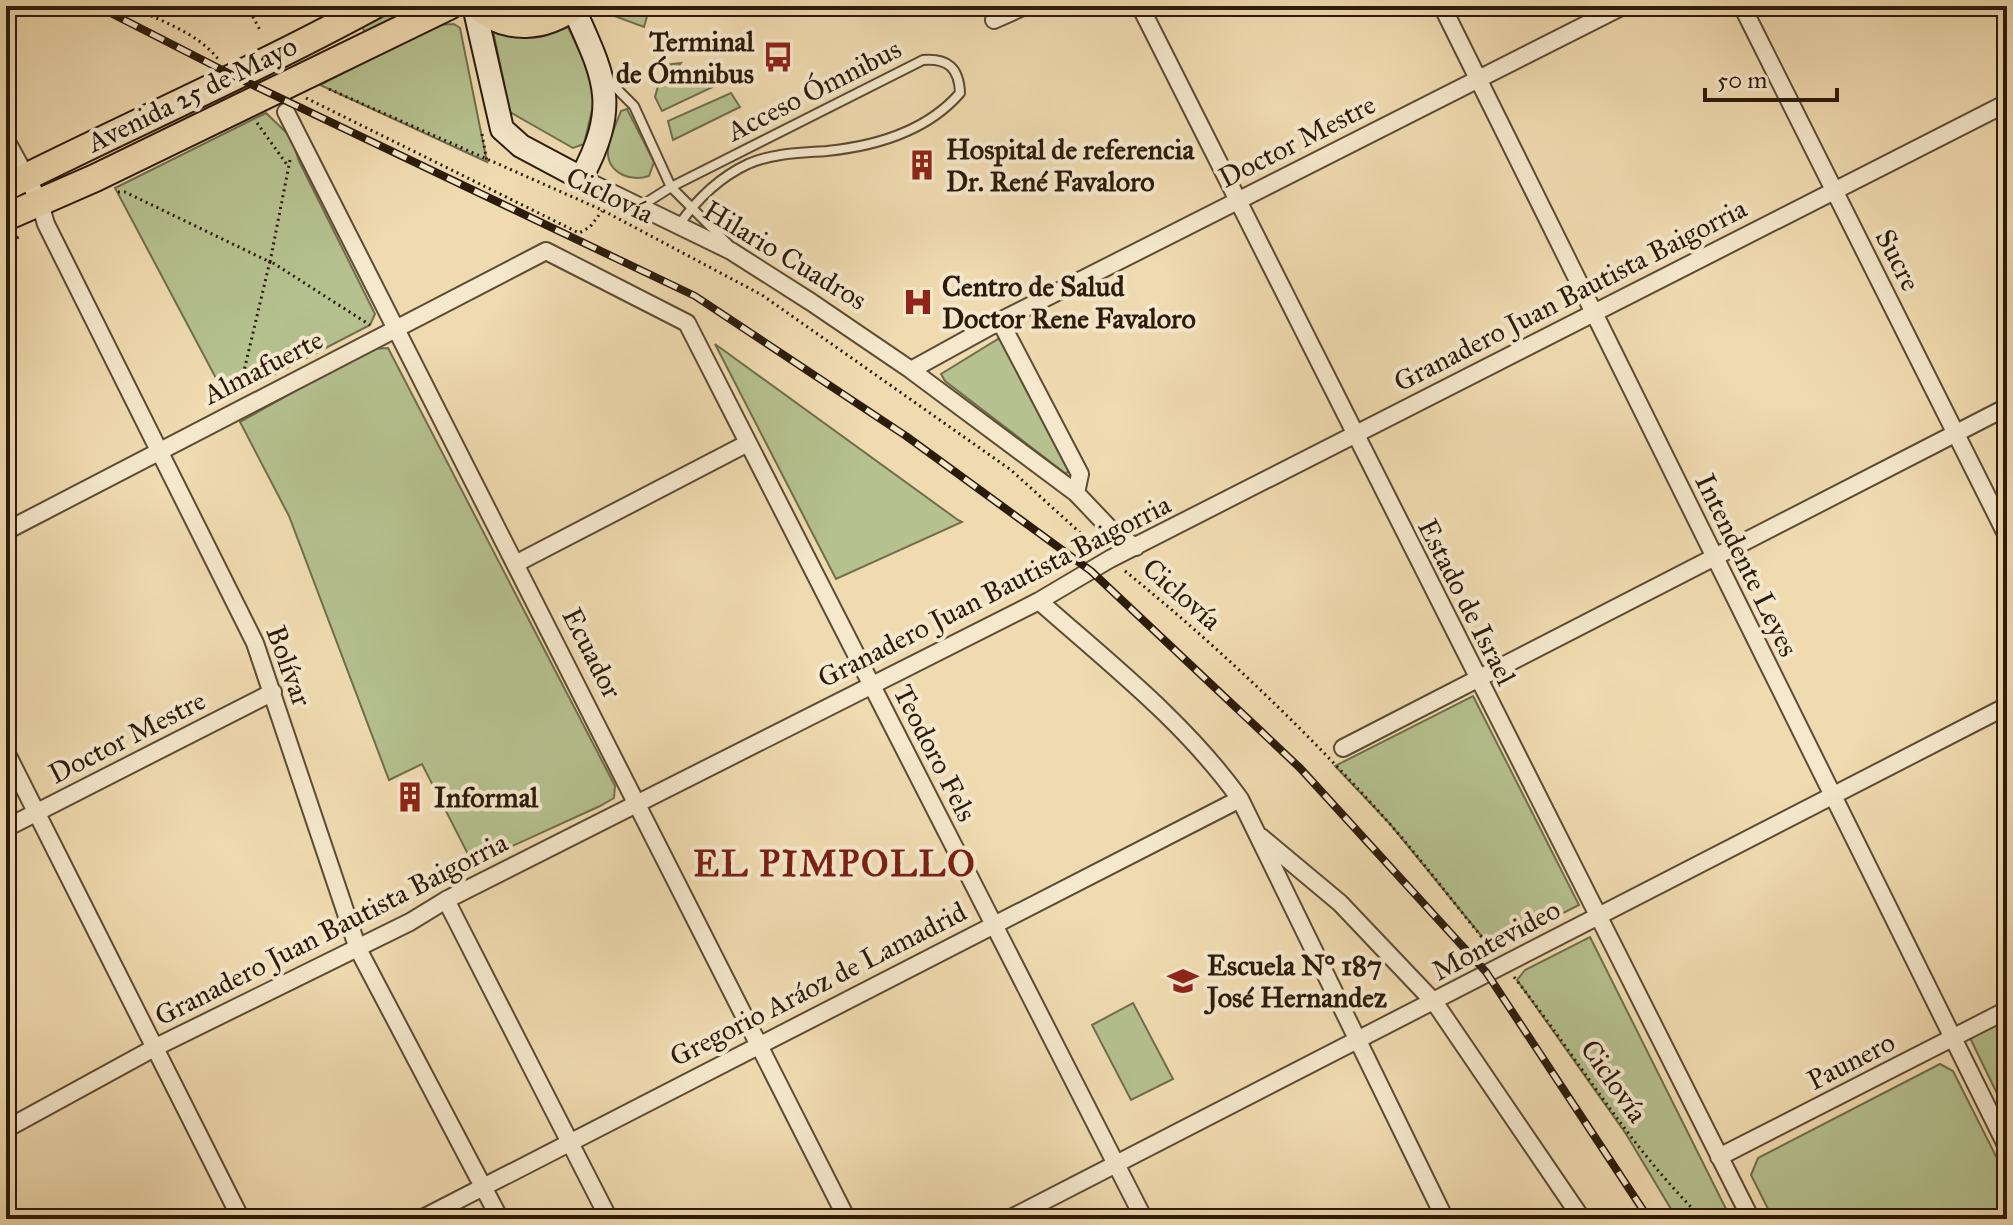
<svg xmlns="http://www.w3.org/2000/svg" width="2013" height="1225" viewBox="0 0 2013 1225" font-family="'IM FELL Great Primer',serif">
<rect width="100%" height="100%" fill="#f0dbb0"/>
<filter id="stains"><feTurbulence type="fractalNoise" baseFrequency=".0025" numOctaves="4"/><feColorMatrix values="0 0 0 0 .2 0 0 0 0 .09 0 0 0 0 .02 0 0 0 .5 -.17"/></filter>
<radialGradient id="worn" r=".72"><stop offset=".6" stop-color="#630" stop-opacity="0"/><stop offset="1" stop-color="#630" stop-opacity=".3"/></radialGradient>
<path fill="#b5c18f" stroke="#706e4d" stroke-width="2" d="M405,6H418L365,32L362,27Z
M608,6H650L644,27L606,13Z
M491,21C520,32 537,39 568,27L597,89L584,144L573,148L510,112Z
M454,24L460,28L487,162L320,85L436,25Z
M681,63L673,74L679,83L687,84L695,77L719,84L662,111L655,97L664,65Z
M731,93L740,107L673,140L668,121Z
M627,109L654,162L649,176C640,179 632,179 623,175C595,161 613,133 621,111Z
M266,113L291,137L299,161L375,314L370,325L227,399L115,188Z
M998,339L1009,345L1069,470L1066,474L945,381L941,374Z
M715,344L958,520L962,522L836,579Z
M388,348L615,786L614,798L600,806L473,864L422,764L389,780L289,516L240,422L370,349Z
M1473,696L1579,905L1492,949L1390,824L1335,766Z
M1590,937L1731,1219H1677L1626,1134L1517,980L1525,970Z
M1133,1003L1173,1079L1131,1100L1092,1025Z
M2007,1020V1114L1970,1038Z
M1940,1064L1953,1071L2007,1178V1219H1773L1751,1175L1758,1158Z"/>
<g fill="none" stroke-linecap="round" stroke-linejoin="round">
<g stroke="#5d4b34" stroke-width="12">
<path id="lane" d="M608,80L634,106L671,187L728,244
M641,206L671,187L923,60C948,58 959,68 960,93C927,131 876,146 827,151C801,153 773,153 748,164C718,178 697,199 679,225"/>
</g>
<g stroke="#5d4b34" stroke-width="20">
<path id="street" d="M1140,6L1751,1219
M1442,6L2007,1147
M1742,6L2007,536
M994,20L1025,6
M286,112L847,1219
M6,140L39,200L46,224L255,643L358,949L500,1219
M581,178L731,251L811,302L911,370L1076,493L1115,534L1136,547
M1000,321L1080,474L1076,493
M911,370L1000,321L1623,6
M6,531L546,251L687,323L1144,1219
M517,563L748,443
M1039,601C1109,663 1185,722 1240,799L1445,1219
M1343,748L2007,407
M6,752L241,1219
M6,828L273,692
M1261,837L1340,903L1435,1003L1582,1219
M446,900L609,1219
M6,1129L156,1047L410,922L446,900L1039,601L1110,559L2007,103
M1719,1157L2007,1010
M421,1219L1240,799
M1009,1219L2007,706"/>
</g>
<g stroke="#2c1b0b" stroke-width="26">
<path id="secondary" d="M474,6L502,129L521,146L581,178C621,104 604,77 573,7"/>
</g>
<g stroke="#2c1b0b" stroke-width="30">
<path id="primary" d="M478,6C507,32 545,28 574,6
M6,187C128,126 253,71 373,6
M6,217L95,178L449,6"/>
</g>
<path stroke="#2c1b0b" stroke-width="3" stroke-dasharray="2 4" stroke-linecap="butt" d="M129,6C159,20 198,33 218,59
M247,6L260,30
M329,89L602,210L762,295L1011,470L1097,548
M306,98L579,233L590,227L602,211
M257,123L288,166
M482,134L487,162
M118,192H125L270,262L290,160
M6,243L21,236
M239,392L270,261L370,325
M1125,571C1219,647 1309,733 1390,824C1426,865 1459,910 1494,952
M1514,977C1578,1058 1629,1147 1703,1219"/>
<use href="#lane" stroke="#f5e8cc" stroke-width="8"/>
<use href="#street" stroke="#f5e8cc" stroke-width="16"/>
<use href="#secondary" stroke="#f5e8cc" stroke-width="22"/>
<use href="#primary" stroke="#f0dbb0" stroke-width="26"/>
<g stroke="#2c1b0b" stroke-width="8">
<path id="rail" d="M97,6L234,76L695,296L906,436L1091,571L1300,768L1486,972L1649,1219"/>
</g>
<use href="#rail" stroke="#f5e8cc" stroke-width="5" stroke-dasharray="15" stroke-linecap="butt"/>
</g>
<defs>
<g id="bus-bare" transform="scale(2.4)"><path d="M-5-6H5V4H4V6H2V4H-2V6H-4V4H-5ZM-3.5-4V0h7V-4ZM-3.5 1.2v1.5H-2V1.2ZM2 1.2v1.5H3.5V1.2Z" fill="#8f2418" stroke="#f5e8cc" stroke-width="2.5" paint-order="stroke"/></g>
<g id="building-bare" transform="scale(2.4)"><path d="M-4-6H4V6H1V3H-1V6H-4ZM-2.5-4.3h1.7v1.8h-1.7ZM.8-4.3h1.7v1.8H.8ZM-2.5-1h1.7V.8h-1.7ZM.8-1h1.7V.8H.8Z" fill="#8f2418" stroke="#f5e8cc" stroke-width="2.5" paint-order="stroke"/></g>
<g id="hospital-bare" transform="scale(2.4)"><path d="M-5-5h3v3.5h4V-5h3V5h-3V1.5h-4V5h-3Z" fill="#8f2418" stroke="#f5e8cc" stroke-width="2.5" paint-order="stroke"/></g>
<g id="school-bare" transform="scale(2.4)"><path d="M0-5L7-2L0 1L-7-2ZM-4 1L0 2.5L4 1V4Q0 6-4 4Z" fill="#8f2418" stroke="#f5e8cc" stroke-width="2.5" paint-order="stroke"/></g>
</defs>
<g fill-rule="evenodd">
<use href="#bus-bare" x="778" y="57"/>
<use href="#building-bare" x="922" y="165"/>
<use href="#hospital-bare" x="918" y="302"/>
<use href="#building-bare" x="410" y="797"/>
<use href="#school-bare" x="1183" y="981"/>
</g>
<g text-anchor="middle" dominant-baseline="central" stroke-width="8" stroke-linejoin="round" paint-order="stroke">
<g font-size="28" font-weight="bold" fill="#2c1b0b" stroke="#f5e8cc" text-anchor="start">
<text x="754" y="41" text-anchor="end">Terminal<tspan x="754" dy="32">de Ómnibus</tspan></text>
<text x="946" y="149">Hospital de referencia<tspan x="946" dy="32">Dr. René Favaloro</tspan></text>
<text x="942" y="286">Centro de Salud<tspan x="942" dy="32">Doctor Rene Favaloro</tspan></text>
<text x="434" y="797">Informal</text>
<text x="1207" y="965">Escuela N° 187<tspan x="1207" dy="32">José Hernandez</tspan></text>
</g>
<g font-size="28" fill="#2c1b0b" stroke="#f5e8cc">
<text transform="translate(814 90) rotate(-27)">Acceso Ómnibus</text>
<text transform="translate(192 94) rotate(-26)">Avenida 25 de Mayo</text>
<text transform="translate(1297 141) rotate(-27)">Doctor Mestre</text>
<text transform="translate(610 195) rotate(26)">Ciclovía</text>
<text transform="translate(785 255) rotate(31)">Hilario Cuadros</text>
<text transform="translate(1898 260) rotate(63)">Sucre</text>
<text transform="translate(1570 295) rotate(-27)">Granadero Juan Bautista Baigorria</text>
<text transform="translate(263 367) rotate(-27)">Almafuerte</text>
<text transform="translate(1747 565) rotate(64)">Intendente Leyes</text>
<text transform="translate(994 591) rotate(-27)">Granadero Juan Bautista Baigorria</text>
<text transform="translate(1182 594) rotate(41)">Ciclovía</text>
<text transform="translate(1467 602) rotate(63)">Estado de Israel</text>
<text transform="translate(592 653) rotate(63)">Ecuador</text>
<text transform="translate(289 666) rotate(70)">Bolívar</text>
<text transform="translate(127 737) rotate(-27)">Doctor Mestre</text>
<text transform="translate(935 753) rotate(63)">Teodoro Fels</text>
<text transform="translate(331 929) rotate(-27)">Granadero Juan Bautista Baigorria</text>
<text transform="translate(1496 940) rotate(-28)">Montevideo</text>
<text transform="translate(818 984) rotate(-27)">Gregorio Aráoz de Lamadrid</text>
<text transform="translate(1851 1061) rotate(-27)">Paunero</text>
<text transform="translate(1614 1081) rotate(55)">Ciclovía</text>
</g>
<g font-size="36" font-weight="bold" letter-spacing="2" fill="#7a1f14" stroke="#f5e8cc">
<text x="835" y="864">EL PIMPOLLO</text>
</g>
</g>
<rect width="2013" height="1225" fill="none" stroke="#f0dbb0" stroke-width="32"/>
<rect x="8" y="8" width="1997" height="1209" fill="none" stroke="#2c1b0b" stroke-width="4"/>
<rect x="16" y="16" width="1981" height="1193" fill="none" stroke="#2c1b0b" stroke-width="2"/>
<path d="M1705 88v12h132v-12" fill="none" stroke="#2c1b0b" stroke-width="4"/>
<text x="1717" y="88" font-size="24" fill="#2c1b0b" stroke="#f5e8cc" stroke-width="6" paint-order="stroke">50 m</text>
<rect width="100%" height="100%" filter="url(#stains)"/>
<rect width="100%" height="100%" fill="url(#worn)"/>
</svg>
